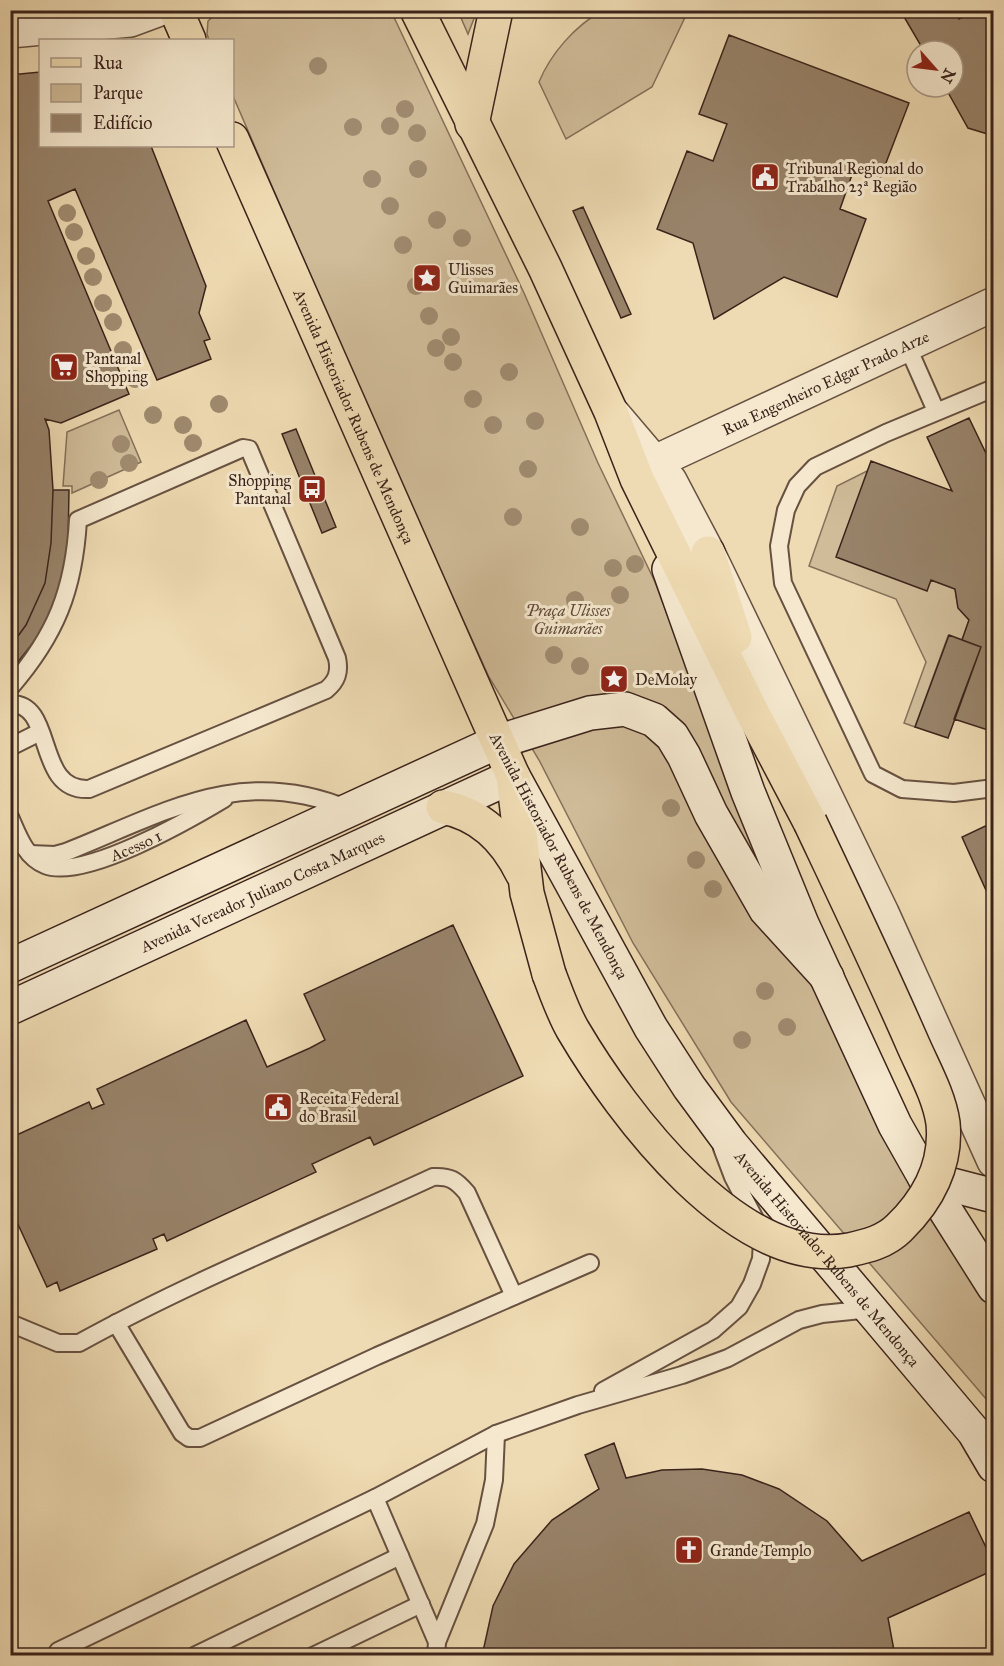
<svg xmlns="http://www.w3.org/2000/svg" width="1004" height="1666" viewBox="0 0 1004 1666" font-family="'IM FELL Great Primer',serif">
<rect width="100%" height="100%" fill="#efdbb3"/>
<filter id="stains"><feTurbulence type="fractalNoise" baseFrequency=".00333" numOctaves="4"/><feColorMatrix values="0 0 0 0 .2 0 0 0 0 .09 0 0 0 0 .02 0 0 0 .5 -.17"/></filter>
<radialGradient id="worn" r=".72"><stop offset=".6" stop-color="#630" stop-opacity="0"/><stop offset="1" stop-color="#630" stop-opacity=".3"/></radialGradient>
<path fill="#d0bc99" stroke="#85705a" stroke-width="1.5" d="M603,10L688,11L652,87L566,139L539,82C551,53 575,26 603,10Z
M219,11H391L524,293L598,463L655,582L752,839L894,1144L993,1307V1407L731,1102L633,943L539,760L489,677L386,450L233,96L232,40H209L207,34L208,21Z
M458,11H477L468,34Z
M119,410L141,462L72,493V486H63L67,432Z
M867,471L927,590L931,580L955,589L958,608L969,620L962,640L948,636L915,727L904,723L926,662L896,599L809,566L837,486Z"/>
<path fill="#98836a" stroke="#3a231b" stroke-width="1.5" d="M900,10H994V136L968,128L945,87H953V51H924Z
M955,10H978L959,19Z
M729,35L909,103L879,181L853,172L840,209L866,219L837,297L784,277L714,319L693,243L657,229L687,151L713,161L727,124L699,114Z
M40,72V146H151L206,286L199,313L210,339L204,341L211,359L157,380L75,189L48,201L129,394L61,423L45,419L49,430L53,490L51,543L45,583L26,625L10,647V75Z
M583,207L631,314L621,318L573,211Z
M969,418L994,470V732L954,719L981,647L962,640L969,620L958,608L955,589L931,580L927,591L836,557L871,461L952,491L927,437Z
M296,429L336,527L322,533L282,434Z
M53,490H69L68,545L61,587L40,634L10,672V647L26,625L45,583L51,543Z
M949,635L981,647L948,738L915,727Z
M994,822V908L962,837Z
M453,925L523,1076L374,1145L370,1137L312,1164L316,1172L167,1241L164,1234L153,1239L157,1249L60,1291L57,1282L47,1287L10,1207V1138L89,1102L92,1109L104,1104L97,1089L246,1020L267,1067L310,1048L325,1040L304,994Z
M614,1443L626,1478L662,1470L702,1469L742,1475L779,1489L827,1521L862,1561L969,1512L994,1564V1570L888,1618L895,1656H482L493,1606L514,1564L552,1520L599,1489L585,1455Z"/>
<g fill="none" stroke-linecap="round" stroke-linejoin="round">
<g stroke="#675141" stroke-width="20">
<g id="lane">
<path d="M906,343L936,411"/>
<path d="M994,388L886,433L815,467L797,486L786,510L779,546L783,583L873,774L902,789L954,793L994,788"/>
<path d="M10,688C56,635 74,590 78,520L243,448L249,449L337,658C340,672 337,681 326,690L89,789C34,792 56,702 10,704"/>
<path d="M10,747L40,732"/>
<path id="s1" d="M10,817C18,835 25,857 45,865C83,881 189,820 224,799"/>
<path d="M30,854L55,855L66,852C164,813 241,764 348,809"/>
<path d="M10,1323L58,1343H79C193,1280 314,1232 433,1177C450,1176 456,1180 467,1193L514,1296"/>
<path d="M116,1323L182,1433L189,1438H200L377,1356L590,1263"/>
<path d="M603,1391L713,1330L739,1307L752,1284L761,1259L762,1239L758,1225L733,1177L722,1148"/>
<path d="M437,1642L485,1524L494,1480L496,1434"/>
<path d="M56,1656L58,1651L375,1498"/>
<path d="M194,1656L400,1556"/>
<path d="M313,1656L421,1604"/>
<path d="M436,1656L437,1642L375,1498L496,1434L578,1405L682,1375L728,1358L799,1320L822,1314L871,1309"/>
</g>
</g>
<g stroke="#675141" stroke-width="36">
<g id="street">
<path d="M10,31L130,20L157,10"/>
<path d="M613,414L670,481L708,553L882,913L994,1161"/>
<path id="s2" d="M655,462L994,304"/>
</g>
</g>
<g stroke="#3a231b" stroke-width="36">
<g id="secondary">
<path d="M669,569L748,792L802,924L895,1125L925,1178L994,1287"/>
<path d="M10,966L497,742L590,713L625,709L654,720L672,736L684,756L711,814L766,910L827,977"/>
<path id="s3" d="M10,1008L513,776L651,1028L689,1087L731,1144L974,1432L994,1466"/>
<path d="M925,1178L994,1196"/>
</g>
</g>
<g stroke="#3a231b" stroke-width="36">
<g id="primary">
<path d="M176,10L189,40"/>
<path d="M417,10L545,268L611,412L637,479L750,708L810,822"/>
<path d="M472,124L496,10"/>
<path id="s4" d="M232,139L513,776L527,893L549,974"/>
<path d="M708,553L735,637"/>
<path d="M443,807C480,814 506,840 522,873"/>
</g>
</g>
<use href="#lane" stroke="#f5e8ce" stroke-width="16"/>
<use href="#street" stroke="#f5e8ce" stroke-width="33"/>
<use href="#secondary" stroke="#f5e8ce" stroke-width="33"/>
<use href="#primary" stroke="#efdbb3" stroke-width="33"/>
<g stroke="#3a231b" stroke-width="36" stroke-linecap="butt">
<path id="primary-bridge" d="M549,974C556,992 563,1013 573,1030C622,1113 738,1270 849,1250C867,1246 885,1242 899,1228C928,1200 947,1164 943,1123C939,1095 922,1066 911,1040C879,967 844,894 810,822"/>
</g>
<use href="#primary-bridge" stroke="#efdbb3" stroke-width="33"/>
</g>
<g fill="#a08b70">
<circle cx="318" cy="66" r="9"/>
<circle cx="405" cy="109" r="9"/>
<circle cx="390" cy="126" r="9"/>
<circle cx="353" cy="127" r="9"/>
<circle cx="417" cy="133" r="9"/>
<circle cx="418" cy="169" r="9"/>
<circle cx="372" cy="179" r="9"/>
<circle cx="390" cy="206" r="9"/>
<circle cx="67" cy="213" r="9"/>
<circle cx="437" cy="220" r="9"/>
<circle cx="74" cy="232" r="9"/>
<circle cx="462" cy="238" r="9"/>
<circle cx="403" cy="245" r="9"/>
<circle cx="86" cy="256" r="9"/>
<circle cx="93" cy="277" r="9"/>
<circle cx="416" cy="286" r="9"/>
<circle cx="103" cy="303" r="9"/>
<circle cx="429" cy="316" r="9"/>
<circle cx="113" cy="322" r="9"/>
<circle cx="451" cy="337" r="9"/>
<circle cx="436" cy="348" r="9"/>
<circle cx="123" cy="350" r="9"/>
<circle cx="453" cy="362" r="9"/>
<circle cx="509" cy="372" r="9"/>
<circle cx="135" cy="379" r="9"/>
<circle cx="473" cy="399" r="9"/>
<circle cx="219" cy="404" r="9"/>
<circle cx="153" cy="415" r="9"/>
<circle cx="535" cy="421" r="9"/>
<circle cx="183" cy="425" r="9"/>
<circle cx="493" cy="425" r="9"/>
<circle cx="193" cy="443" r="9"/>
<circle cx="121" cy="444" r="9"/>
<circle cx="129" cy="463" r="9"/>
<circle cx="528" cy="469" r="9"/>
<circle cx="99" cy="480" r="9"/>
<circle cx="513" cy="517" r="9"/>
<circle cx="580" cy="527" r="9"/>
<circle cx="635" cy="564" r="9"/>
<circle cx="613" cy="568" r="9"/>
<circle cx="620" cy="595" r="9"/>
<circle cx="575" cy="600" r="9"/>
<circle cx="554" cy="655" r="9"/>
<circle cx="580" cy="666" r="9"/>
<circle cx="671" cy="808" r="9"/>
<circle cx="696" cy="860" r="9"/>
<circle cx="713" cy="889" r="9"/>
<circle cx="765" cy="991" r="9"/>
<circle cx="787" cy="1027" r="9"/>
<circle cx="742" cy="1040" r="9"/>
</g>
<defs>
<g id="civic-square" transform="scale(1.5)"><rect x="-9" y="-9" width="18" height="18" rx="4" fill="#8f2418" stroke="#f5e8ce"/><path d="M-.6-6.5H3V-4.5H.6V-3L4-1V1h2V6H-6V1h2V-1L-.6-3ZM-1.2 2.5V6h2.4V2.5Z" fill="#fff"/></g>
<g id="sight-square" transform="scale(1.5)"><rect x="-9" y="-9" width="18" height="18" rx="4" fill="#8f2418" stroke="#f5e8ce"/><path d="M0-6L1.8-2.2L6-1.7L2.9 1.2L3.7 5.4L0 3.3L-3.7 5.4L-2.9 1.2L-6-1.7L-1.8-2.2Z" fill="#fff"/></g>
<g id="supermarket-square" transform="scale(1.5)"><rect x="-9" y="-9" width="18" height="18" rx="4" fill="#8f2418" stroke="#f5e8ce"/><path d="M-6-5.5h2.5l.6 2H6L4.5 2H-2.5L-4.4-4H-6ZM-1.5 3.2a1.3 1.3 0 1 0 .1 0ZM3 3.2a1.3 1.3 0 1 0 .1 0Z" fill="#fff"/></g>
<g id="bus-square" transform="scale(1.5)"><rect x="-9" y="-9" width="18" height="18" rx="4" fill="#8f2418" stroke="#f5e8ce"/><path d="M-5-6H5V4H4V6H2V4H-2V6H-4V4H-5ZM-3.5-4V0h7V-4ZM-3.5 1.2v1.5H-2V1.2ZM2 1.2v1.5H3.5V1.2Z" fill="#fff"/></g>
<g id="church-square" transform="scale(1.5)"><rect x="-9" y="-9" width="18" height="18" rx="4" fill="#8f2418" stroke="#f5e8ce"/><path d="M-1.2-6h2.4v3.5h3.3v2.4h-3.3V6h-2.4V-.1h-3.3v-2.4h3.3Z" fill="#fff"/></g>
</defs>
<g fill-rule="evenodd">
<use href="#civic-square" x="765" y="177"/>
<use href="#sight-square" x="427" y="278"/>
<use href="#supermarket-square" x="64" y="367"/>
<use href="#bus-square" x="312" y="489"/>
<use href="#sight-square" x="614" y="679"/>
<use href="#civic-square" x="278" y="1107"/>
<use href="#church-square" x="689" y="1550"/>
</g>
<g text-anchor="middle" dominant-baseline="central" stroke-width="6" stroke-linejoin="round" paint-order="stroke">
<g font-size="16" fill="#3a231b" stroke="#f5e8ce" text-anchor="start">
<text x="786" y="168">Tribunal Regional do<tspan x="786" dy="18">Trabalho 23ª Região</tspan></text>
<text x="448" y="269">Ulisses<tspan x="448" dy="18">Guimarães</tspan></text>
<text x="85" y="358">Pantanal<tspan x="85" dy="18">Shopping</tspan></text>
<text x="291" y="480" text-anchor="end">Shopping<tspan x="291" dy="18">Pantanal</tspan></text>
<text x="635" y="679">DeMolay</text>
<text x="299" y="1098">Receita Federal<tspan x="299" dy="18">do Brasil</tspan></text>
<text x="710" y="1550">Grande Templo</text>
</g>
<g font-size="16" fill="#3a231b" stroke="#f5e8ce">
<text stroke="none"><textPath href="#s2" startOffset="188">Rua Engenheiro Edgar Prado Arze</textPath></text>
<text stroke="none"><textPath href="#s4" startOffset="303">Avenida Historiador Rubens de Mendonça</textPath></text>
<text stroke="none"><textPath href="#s1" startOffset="156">Acesso 1</textPath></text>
<text transform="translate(559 856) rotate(62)">Avenida Historiador Rubens de Mendonça</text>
<text stroke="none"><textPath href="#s3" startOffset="278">Avenida Vereador Juliano Costa Marques</textPath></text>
<text stroke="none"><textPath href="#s3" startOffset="1132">Avenida Historiador Rubens de Mendonça</textPath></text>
</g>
<g font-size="16" font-style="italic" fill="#60493a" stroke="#f5e8ce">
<text x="568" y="610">Praça Ulisses<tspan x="568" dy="18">Guimarães</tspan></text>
</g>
</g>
<rect width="1004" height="1666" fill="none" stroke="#efdbb3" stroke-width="36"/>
<rect x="12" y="12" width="980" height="1642" fill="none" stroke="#3a231b" stroke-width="3"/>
<rect x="18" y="18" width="968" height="1630" fill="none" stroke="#3a231b" stroke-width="1.5"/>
<rect x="39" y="39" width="195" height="108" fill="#f5e8ce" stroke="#aa9986" stroke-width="1.5"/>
<rect x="51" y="58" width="30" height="9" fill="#efdbb3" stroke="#aa9986" stroke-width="1.5"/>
<text x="93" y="69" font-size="18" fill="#3a231b">Rua</text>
<rect x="51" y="84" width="30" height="18" fill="#d0bc99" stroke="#aa9986" stroke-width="1.5"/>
<text x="93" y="99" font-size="18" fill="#3a231b">Parque</text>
<rect x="51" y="114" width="30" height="18" fill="#98836a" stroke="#aa9986" stroke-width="1.5"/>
<text x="93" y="129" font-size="18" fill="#3a231b">Edifício</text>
<g transform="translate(935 69) rotate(118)"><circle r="28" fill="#f5e8ce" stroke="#aa9986" stroke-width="1.5"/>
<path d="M0-4.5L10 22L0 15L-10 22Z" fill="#8f2418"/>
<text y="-9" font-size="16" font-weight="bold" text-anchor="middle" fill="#3a231b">N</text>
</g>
<rect width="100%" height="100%" filter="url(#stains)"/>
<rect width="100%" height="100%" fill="url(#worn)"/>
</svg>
